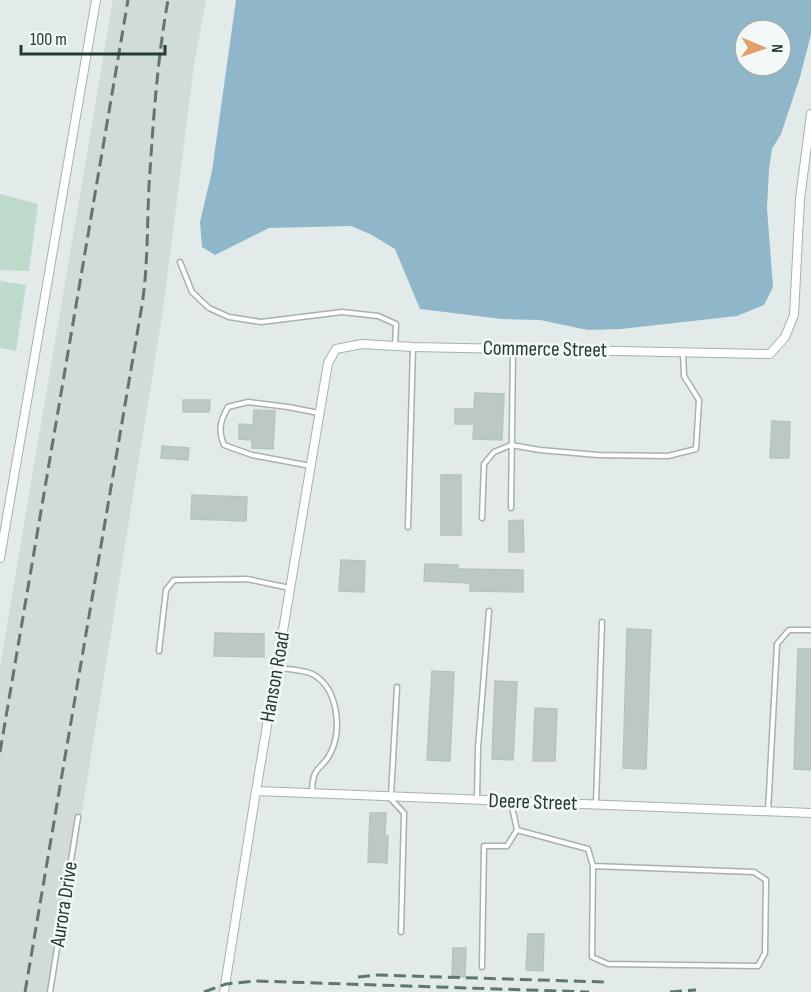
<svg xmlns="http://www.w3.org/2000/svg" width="811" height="992" viewBox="0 0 811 992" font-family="'Sofia Sans Condensed',sans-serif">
<rect width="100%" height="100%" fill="#e2ebe9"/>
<path fill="#d1dbd8" d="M113,0H206L194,65L163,310L53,992H0V666Z"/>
<path fill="#bddaca" d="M0,194L38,204L29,271L0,270Z
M0,281L26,285L16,351L0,348Z"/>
<path fill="#90b6ca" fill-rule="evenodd" d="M236,0H811V34L800,77L781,134L772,149L769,169L767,208L773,287L764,305L737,316L621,329L588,330L540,320L502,319L420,309L395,249L372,235L351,226L269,228L215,255L202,247L200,222L212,171ZM745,30H781V66H745Z"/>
<path fill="#bbc8c5" stroke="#b5c4c1" stroke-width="1.5" d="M475,393L504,394L502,440L473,439L474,424H455V409H474Z
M183,400H210L209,412H183Z
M254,410L275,411L273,449L252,448V440L239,439V424L253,425Z
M772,421L790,422L789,458H770Z
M162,446L189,448L188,460L161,458Z
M441,475H461V535H441Z
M192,495L247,497L246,521L191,519Z
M523,520L524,552H509V521Z
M341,560L365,561L364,592L339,591Z
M425,564L458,565V569L523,570V592L470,591V583L424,581Z
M627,629L651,630L646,769L623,768Z
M215,633L264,634V657L214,656Z
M798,649H811V770L794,769Z
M432,671L454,672L450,761L427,760Z
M495,681L517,682L513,760L492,759Z
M535,708L557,709L555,761H533Z
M370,813H386L385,836H388L387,863L368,862Z
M528,934H544L543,971L526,970Z
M453,948H466L465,977L452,976Z"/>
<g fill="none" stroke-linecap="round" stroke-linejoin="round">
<g stroke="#a5b2b0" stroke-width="7">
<path id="service" d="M180,262L192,292L209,308L229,317L261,322L342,312L378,316L396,324L395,346
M311,466L252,455L224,445C218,430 220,421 228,407L248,402L288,407L319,413
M511,508L513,350
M482,518L484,464L494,452L511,445L540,450L598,455L668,456L696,449L699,400L684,376L683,353
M408,527L413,347
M159,651L166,590L174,580L247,579L290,588
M277,668C286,669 307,670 314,675C338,689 342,729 331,752C322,772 313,762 312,792
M391,796L397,687
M390,798L404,813L401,932
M477,799L478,748L489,611
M511,802L517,830L588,849L593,866L592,957L608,964L758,966L765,953L766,880L754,872L593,866
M596,804L602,622
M768,811L777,644L789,630H811
M482,967L484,846H507L517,830
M50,992L78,817"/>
</g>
<g stroke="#a5b2b0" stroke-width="10">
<path id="minor" d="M0,558L96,0
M256,791L811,813
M224,992L256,791L328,363L336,349L362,344L413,347L770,354L785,337L794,315L800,199L811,114"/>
</g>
<use href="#service" stroke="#fff" stroke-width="4"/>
<use href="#minor" stroke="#fff" stroke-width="8"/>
<path stroke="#5f7674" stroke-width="3" stroke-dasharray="12 6" stroke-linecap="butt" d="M0,752L128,0
M358,977L377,975L604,982
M25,992L142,305C148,266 147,226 149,186C153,124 157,61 168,0
M204,992L226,984L256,981L589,992
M670,992L696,990"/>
</g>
<g text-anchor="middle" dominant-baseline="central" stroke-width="5" stroke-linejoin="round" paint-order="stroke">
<g font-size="21" fill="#243a38" stroke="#f2f8f6">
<text transform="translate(545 349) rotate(1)">Commerce Street</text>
<text transform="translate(275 677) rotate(-80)">Hanson Road</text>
<text transform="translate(533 802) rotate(2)">Deere Street</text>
<text transform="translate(64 904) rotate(-81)">Aurora Drive</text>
</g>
</g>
<g transform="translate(763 48) rotate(92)"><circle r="28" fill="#f2f8f6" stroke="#a0acaa" stroke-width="1.5"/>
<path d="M0-4.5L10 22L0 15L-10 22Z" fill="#e49e67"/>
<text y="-9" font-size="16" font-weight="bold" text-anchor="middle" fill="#243a38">N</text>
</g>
<path d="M21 45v9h144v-9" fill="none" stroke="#243a38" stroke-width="3"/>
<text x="30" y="45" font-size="18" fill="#243a38" stroke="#f2f8f6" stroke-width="4.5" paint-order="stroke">100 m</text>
</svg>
